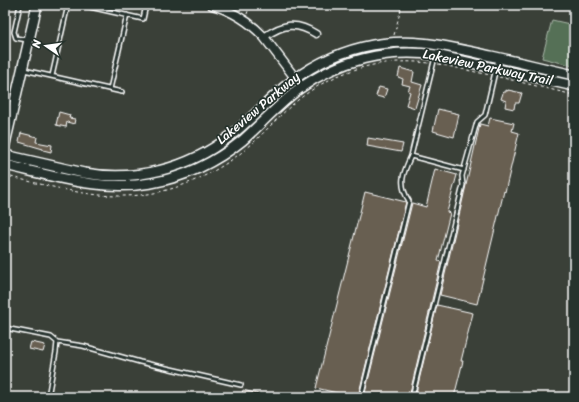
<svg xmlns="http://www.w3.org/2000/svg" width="579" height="402" viewBox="0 0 579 402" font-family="Sriracha,sans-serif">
<rect width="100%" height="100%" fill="#3a4038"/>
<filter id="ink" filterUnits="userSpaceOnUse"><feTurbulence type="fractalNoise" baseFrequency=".025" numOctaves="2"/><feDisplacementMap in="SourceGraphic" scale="8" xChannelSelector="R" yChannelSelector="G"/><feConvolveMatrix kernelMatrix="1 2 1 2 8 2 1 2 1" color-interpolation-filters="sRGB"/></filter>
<g filter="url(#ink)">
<path fill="#557056" stroke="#aab8aa" d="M552,20L574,25L572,44H574V66L542,58Z"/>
<path fill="#685e51" stroke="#fff" d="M400,68L414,72L412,82L422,85L415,108L406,105L410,92L408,91L410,86L402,84L403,79L398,77Z
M379,87L387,89L384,98L376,96Z
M506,90L508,91V90L522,93L519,103H515L514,109L505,107L506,101L501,99L503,93L504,92H506Z
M438,109L459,114L454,137L433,131Z
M59,112L70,115L69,118L75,119L74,124L67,122L66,127L56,125Z
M490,118L514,123L512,131L519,133L505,192L504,191L477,304L440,295L461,207L480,124L488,126Z
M21,133L37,137L36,142L52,145L51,152L43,150V149L19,142Z
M368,138L403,144L401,152L367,146Z
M435,169L457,175L447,212L450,213L438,261L441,262L409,397H364L412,203L426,207Z
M365,192L406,202L358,397H354L316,388Z
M437,305L473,313L461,361H463L454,397H415Z
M31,342L45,345L43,352L29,349Z
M243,390L262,395V397H241Z"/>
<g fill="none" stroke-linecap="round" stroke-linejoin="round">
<g stroke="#fff" stroke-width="6">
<path id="service" d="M20,5L14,32L16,38L27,40
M81,5L143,19L146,5
M24,70L122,92
M52,76L68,5
M110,89L127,15
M411,156L464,170
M5,328L51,337L57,342L56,352L48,397
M57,342L83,346L140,362L241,385
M361,397L409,201C398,184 403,173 411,156L435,57
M412,397L463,185L462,176L477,122L485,115L498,59"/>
</g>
<g stroke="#fff" stroke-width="9">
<path id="minor" d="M264,37C283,24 296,21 316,34"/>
</g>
<g stroke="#fff" stroke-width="11">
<path id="tertiary" d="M212,5C233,11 249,21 264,37L302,87"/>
</g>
<g stroke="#fff" stroke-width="12">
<path id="secondary" d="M5,144L37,5
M5,155L84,173C135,182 188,169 229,137C248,122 265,104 283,88C306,69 334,54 363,47C410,36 446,46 491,56C519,62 546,69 574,75
M5,165C53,176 101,192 151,183C185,177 216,162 243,140C262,123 279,104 299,89C339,60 387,48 436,55L574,86"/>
</g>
<path stroke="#fff" stroke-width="1" stroke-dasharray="3 3" stroke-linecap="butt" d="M247,14L250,5
M394,35L402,5
M438,64L490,75
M499,77L574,95
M5,175L11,177C62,189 110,204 163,191C196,183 227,166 253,143C270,127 286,108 306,94C342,68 385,58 429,63"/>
<use href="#service" stroke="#26332d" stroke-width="3"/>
<use href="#minor" stroke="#26332d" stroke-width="6"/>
<use href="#tertiary" stroke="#26332d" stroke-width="8"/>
<use href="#secondary" stroke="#26332d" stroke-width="9"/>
</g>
</g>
<g text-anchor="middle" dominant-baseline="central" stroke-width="3.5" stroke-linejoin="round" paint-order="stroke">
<g font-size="13" fill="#fff" stroke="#26332d">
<text transform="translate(488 67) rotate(12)">Lakeview Parkway Trail</text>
<text transform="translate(258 108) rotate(-40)">Lakeview Parkway</text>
</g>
</g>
<rect width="579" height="402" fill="none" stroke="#26332d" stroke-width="20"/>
<rect x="10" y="10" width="559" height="382" fill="none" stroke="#fff" stroke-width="1.5" filter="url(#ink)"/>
<g transform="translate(46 46) rotate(283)" stroke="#26332d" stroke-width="3" paint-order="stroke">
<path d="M0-3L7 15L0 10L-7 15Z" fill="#ffffff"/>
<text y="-6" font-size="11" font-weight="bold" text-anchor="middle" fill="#ffffff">N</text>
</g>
</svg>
